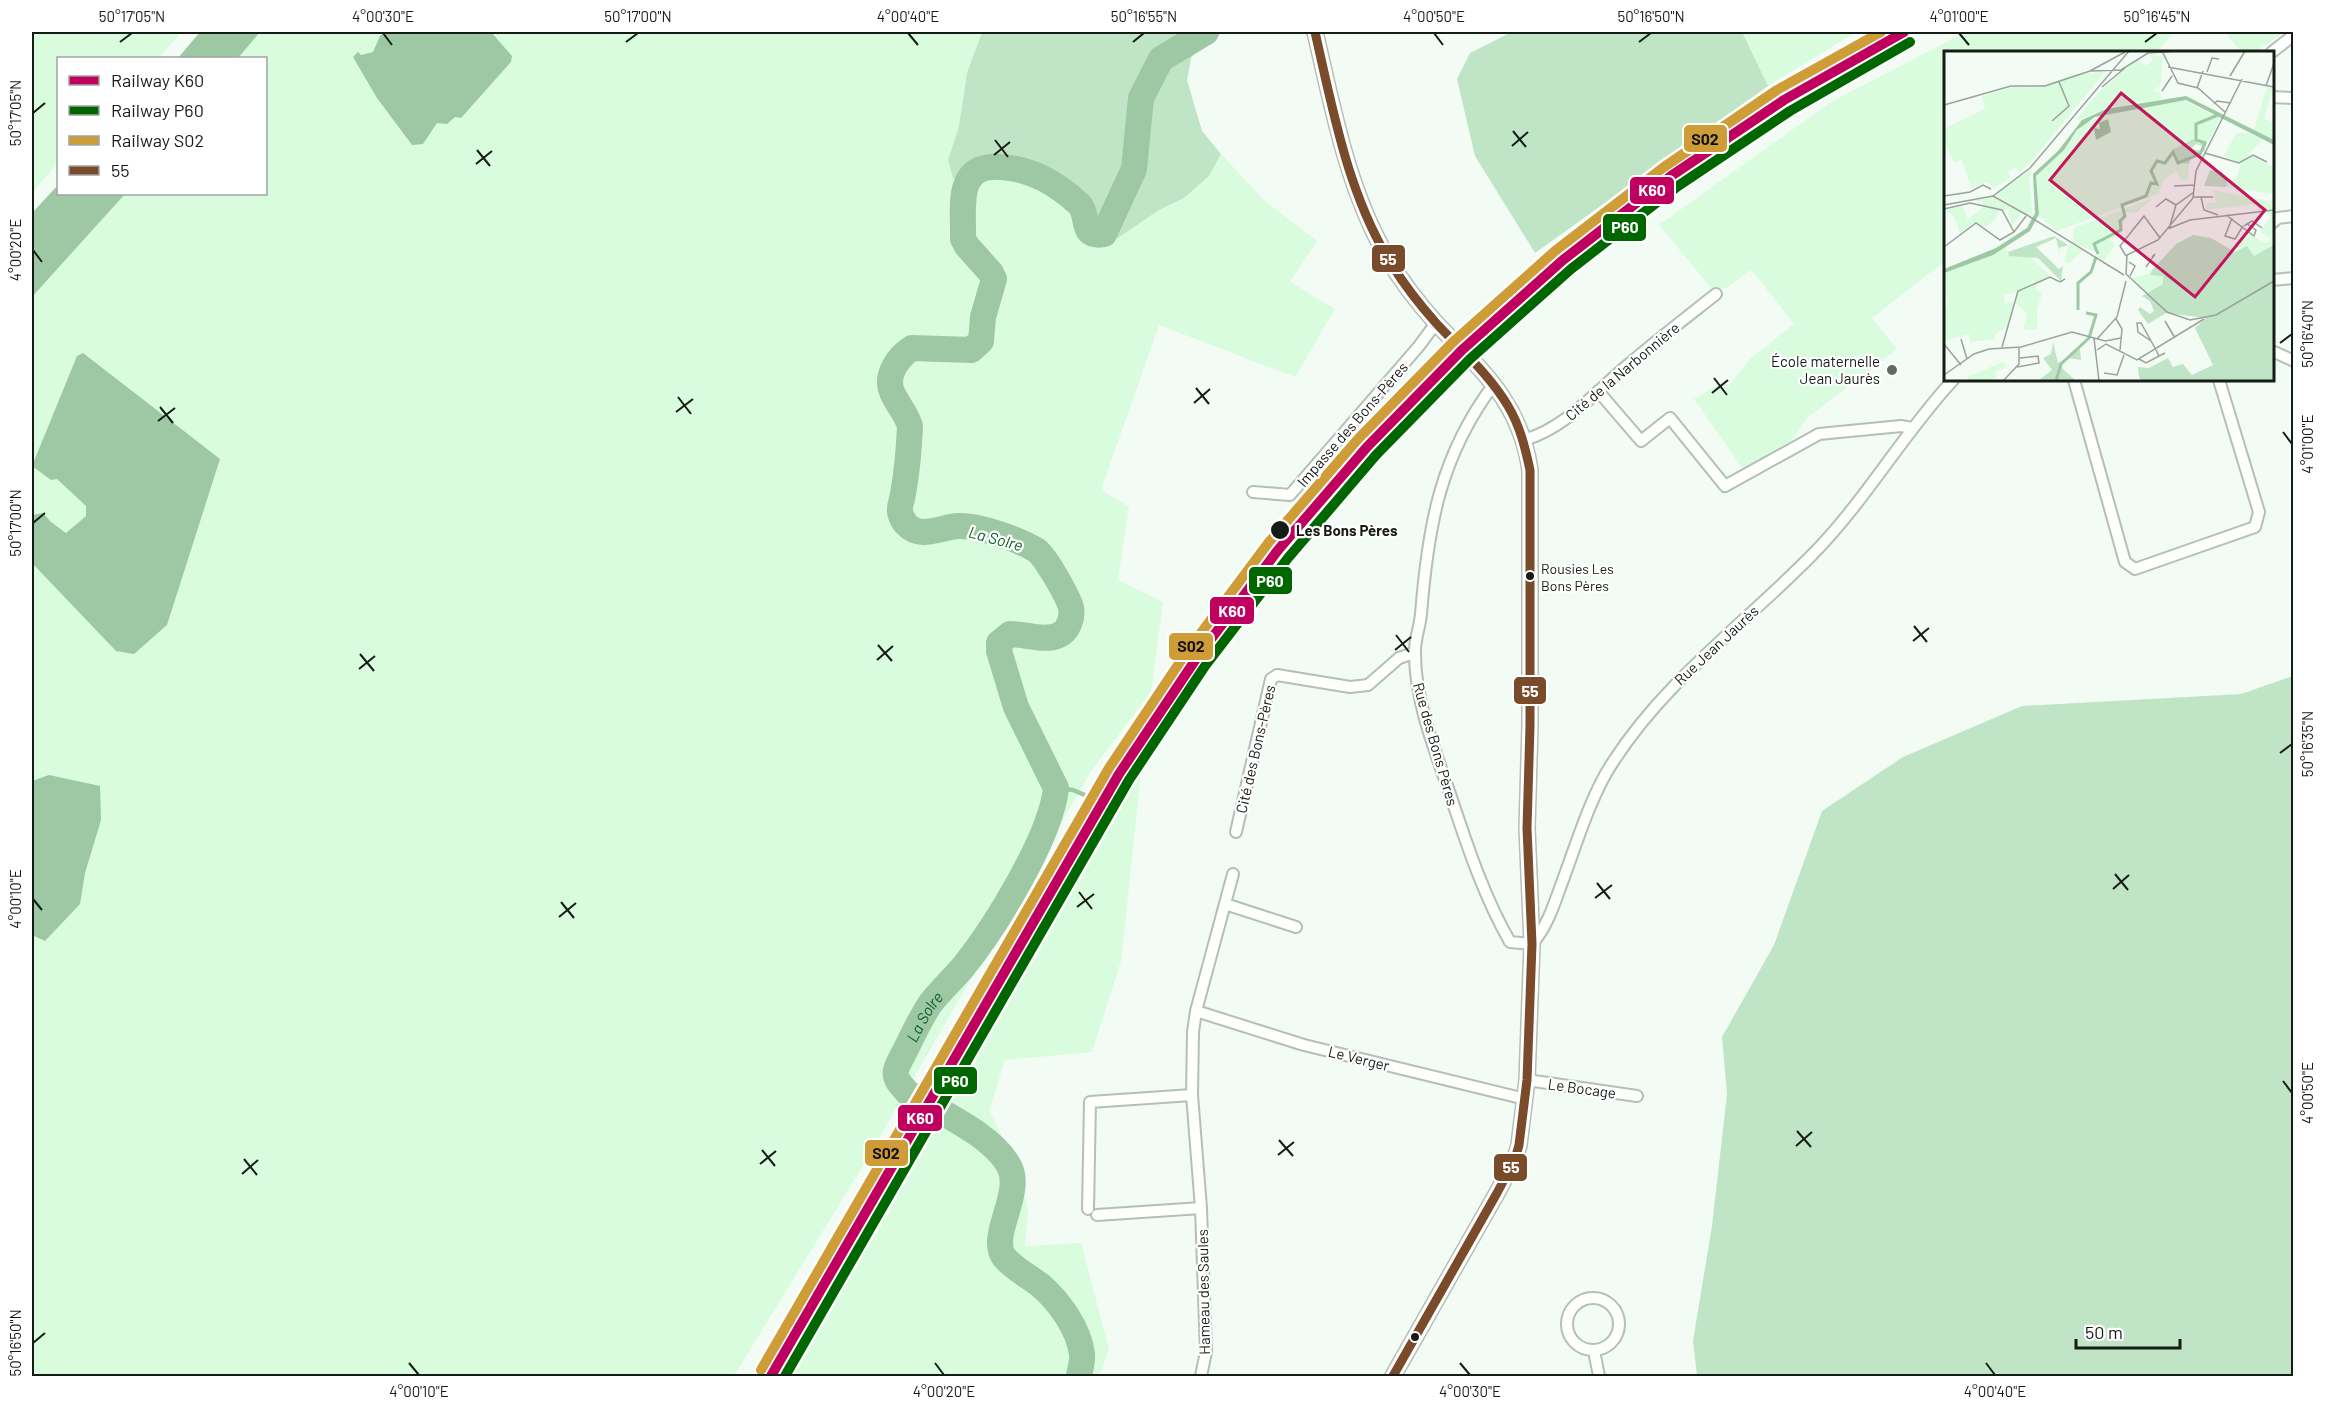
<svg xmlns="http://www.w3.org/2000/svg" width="2325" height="1408" viewBox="0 0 2325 1408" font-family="Barlow,sans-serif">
<rect width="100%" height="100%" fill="#f2fcf4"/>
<path fill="#d8fcdd" d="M32,32H181L159,58H58V163L32,193Z
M260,32H982L967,73L959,126L948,160L966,178C993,144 1062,179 1086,203C1096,214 1102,225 1109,238H1118L1159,210L1184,198L1209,176L1221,154L1265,201L1317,241L1290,282L1335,309L1295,377L1159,325L1101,490L1129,507L1118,580L1163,602L1151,692L1091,771L864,1164L734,1376H32V297L125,194H266V58H238Z
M1742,32H1856L1768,86Z
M1966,32H2174L2157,52H1946L1945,261L1872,318L1897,349L1808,417L1787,447L1743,469L1694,399L1721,383L1728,387L1750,359L1794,324L1751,269L1727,288L1712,289L1659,225L1831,102Z
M2225,32H2285L2255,52H2241Z
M1142,765L1121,961L1092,1052L1005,1060L989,1111L1016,1162L1028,1210L1025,1246L1081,1243L1109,1349L1099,1376H784L875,1213L888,1216L913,1156L1050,910Z"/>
<path fill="#c0e4c6" d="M982,32H1224L1200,45L1191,58L1187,80L1202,131L1221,154L1209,176L1184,198L1159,210L1118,238H1109C1101,224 1095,211 1082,200C1057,179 992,144 966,178H953L948,160L959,126L967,73Z
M1512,32H1742L1768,86L1535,253L1475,156L1457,79L1470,53Z
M2293,676V1376H1697L1693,1341L1712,1226L1727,1094L1722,1037L1774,945L1822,811L1903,757L2022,706L2241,694Z"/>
<path fill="#9ec8a4" d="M200,32H260L238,58H178Z
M385,32H491L512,56L511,62L461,118L455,117L447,124L437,123L423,144L412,145L377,98L353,57L358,52L361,55L373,52L380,36Z
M58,185V194H125L32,297V213Z
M83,353L220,459L167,625L134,654L116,651L32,563V515L43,513L51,522L66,533L86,516V506L57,479L51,480L32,466L77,356Z
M49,775L100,786L101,820L85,873L80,904L45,941L32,935V781Z"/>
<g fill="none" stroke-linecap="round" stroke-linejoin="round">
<path stroke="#9ec8a4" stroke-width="4.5" d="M1056,788L1073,790L1087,796"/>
<path stroke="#9ec8a4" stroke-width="26" id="s1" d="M1079,1376C1080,1369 1083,1361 1082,1354C1079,1329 1059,1301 1040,1285C1028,1276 1013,1268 1004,1257C989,1236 1022,1195 1010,1168C995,1136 938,1111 908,1093C902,1086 894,1080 896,1070C898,1063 903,1055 906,1049C913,1034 921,1018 930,1004C940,991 953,979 964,966C995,927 1051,837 1056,788L1016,707L999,651V643L1010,634C1026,634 1045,642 1059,635C1068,631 1073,618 1071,608C1069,598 1044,554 1036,550C1018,539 978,525 958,526C941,527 920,540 906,524C903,521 901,516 900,512C899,507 902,500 903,494C907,472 909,449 910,426C906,413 897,404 892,392C885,375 898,357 912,348L971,350L981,341L983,317L994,279L991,273L967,246L963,239C964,206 954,164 1001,167C1032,169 1056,183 1079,204C1090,215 1079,239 1104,234L1134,169L1141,98L1161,59L1206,32"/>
<g stroke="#b6beb8" stroke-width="14">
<path id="street" d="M2272,52L2294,35
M2272,97L2294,98
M2272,223L2278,218L2294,216
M2272,280L2294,278
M2272,351L2294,361
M2074,380L2125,562L2135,569L2255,527L2259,512L2219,380
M1494,384C1440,456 1428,526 1421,614C1420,627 1414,641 1415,654C1415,700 1434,748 1449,791C1466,842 1483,895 1510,942L1532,944C1546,928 1553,908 1560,888C1575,849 1590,796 1613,762C1665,681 1744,624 1811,556C1864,503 1902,435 1953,380
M1598,391L1641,441L1670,418L1725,486L1819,434L1901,426L1912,428
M1524,440C1566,428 1596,391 1629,364C1657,340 1687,317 1716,294
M1253,492L1290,495L1419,346L1436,323
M1236,832L1271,679L1277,675L1350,687L1368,685L1399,658L1414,653
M1225,904L1296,927
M1196,1011L1233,874
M1527,1080L1637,1096
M1088,1209L1090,1102L1192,1095
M1097,1215L1201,1208
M1567 1324a26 26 0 1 1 52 0a26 26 0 1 1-52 0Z
M1594,1351L1599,1376
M1201,1376L1206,1352L1201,1208L1192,1095L1193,1032L1196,1011L1304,1045L1525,1099"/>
</g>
<g stroke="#b6beb8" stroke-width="18">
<path id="secondary" d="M1315,32C1333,108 1347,188 1387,257C1401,281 1418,303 1436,323C1481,370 1520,401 1530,470V726L1527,828L1532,944L1527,1080L1519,1145L1515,1159L1497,1193L1393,1376"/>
</g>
<use href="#street" stroke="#fdfffd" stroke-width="10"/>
<use href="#secondary" stroke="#fdfffd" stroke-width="15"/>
<g stroke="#fff" stroke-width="14">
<path id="bus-1" d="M1315,32C1333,111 1348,195 1392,265C1405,286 1420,305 1436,323C1461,350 1489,374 1508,406C1520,426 1525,447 1530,470V726L1527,828L1532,944L1527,1080L1519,1145L1515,1159L1497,1193L1393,1376"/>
</g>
<use href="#bus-1" stroke="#7a4b2a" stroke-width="9"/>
<g stroke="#fff" stroke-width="15">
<path id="rail-1" d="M771,1376L1119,774L1196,659L1278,550L1367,447L1462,350L1563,260L1671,176L1784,100L1904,32"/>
</g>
<g stroke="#fff" stroke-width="15">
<path id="rail-2" d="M785,1376L1129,780L1205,666L1288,558L1376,455L1470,359L1571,269L1678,186L1790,111L1910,42"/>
</g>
<g stroke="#fff" stroke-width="15">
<path id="rail-3" d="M761,1370L1109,768L1186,653L1269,542L1358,439L1453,342L1555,251L1664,167L1777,90L1881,32"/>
</g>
<use href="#rail-1" stroke="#bf005f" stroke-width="10"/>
<use href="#rail-2" stroke="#060" stroke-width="10"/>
<use href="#rail-3" stroke="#cf9d38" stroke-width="10"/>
</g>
<path fill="none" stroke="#151c16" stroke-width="2" d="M383,33L392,45M908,33L918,45M1434,33L1443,45M1959,33L1969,45M120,42L132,33M626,42L638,33M1133,42L1144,33M1639,42L1651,33M2145,42L2157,33M33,113L45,103M1513,131L1526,147M995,140L1008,157M1512,146L1528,132M477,150L490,166M994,155L1010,142M476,164L492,151M33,250L42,262M2280,343L2292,334M1714,378L1727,395M1196,388L1209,404M1712,393L1728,380M678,397L691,414M1194,403L1210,389M160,407L173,423M676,412L693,399M158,421L175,408M2283,432L2292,444M33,523L45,513M1914,626L1927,642M1396,635L1409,652M1913,641L1929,628M878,645L892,661M1395,650L1411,637M360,654L374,671M877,660L893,646M359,669L375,656M2280,753L2292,744M2115,874L2128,890M1597,883L1610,899M2113,889L2129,875M1079,892L1092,909M1595,898L1612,885M33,899L42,910M561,902L574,918M1077,907L1094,894M559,917L576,903M2283,1081L2292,1093M1797,1131L1811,1147M1279,1140L1293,1156M1796,1146L1812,1132M762,1150L775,1166M1278,1155L1294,1142M244,1159L257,1175M760,1164L776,1151M242,1174L258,1160M33,1343L45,1333M409,1363L419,1375M935,1363L944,1375M1460,1363L1470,1375M1986,1363L1995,1375"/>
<circle fill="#626a64" stroke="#fff" stroke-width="2" cx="1892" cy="370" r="6"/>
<g fill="#151c16" stroke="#fff" stroke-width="2">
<circle cx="1280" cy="530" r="10"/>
<circle cx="1530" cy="576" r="5"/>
<circle cx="1415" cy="1337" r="5"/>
</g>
<g text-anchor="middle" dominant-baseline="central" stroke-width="4.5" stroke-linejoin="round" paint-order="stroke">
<g font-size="14" fill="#151c16" stroke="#fff" text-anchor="start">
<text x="1541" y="568">Rousies Les<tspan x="1541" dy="17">Bons Pères</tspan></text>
</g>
<g font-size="15" fill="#151c16" stroke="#fff" text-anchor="end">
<text x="1880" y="361">École maternelle<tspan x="1880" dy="17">Jean Jaurès</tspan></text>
</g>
<g font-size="15" fill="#151c16" stroke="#fff">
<text transform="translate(1622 371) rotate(-40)">Cité de la Narbonnière</text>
<text transform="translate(1352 424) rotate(-49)">Impasse des Bons-Pères</text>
<text transform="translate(1716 645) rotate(-43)">Rue Jean Jaurès</text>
<text transform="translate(1436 744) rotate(74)">Rue des Bons Pères</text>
<text transform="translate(1255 749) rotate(-77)">Cité des Bons-Pères</text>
<text transform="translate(1359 1058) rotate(14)">Le Verger</text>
<text transform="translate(1582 1088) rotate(8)">Le Bocage</text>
<text transform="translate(1203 1292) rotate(-91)">Hameau des Saules</text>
</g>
<g font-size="15" font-weight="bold" fill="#151c16" stroke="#fff" text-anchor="start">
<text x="1296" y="530">Les Bons Pères</text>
</g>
<g font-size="16" font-style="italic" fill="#0a6026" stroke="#fff">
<text transform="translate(996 538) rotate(15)">La Solre</text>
<text stroke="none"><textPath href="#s1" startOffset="458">La Solre</textPath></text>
</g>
</g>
<g transform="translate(1944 51)">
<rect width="330" height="330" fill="#f2fcf4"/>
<path d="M206,3L219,6L216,36L210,37L211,42L216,40L218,48L162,57L131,70L154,42L194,8L200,15L209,10ZM161,21L84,114L75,121L72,116L64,121L67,127L50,137L43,131L27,137L18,109L10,111L0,90V78L41,58L38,45L69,36L100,34L130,23ZM323,36L329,37L320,68L330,71V89L310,79ZM238,49L276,67L265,90H245L228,99L234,112L245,113L244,128L238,130L232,120L221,128L214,143L113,180L95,165L92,125L120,99L138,74L163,62ZM292,82H304L318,89L297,112L280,106ZM308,105L330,116V143L283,136L284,129L292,128L297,113ZM88,118L85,129L89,166L54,146V141ZM269,139L330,151L328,198L310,205L291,201L303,182L323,193L326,187L316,181L327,165L314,158L313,153L262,159V152H272ZM49,146L80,163H76L68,176L64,159L55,160L52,168L42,176L29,172L16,182L10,165L1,159L19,155L24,169L39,156V151L29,150ZM209,147L192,162L182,161L178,181L166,189L171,194L160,210L153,206L155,202L129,192L130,177ZM125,193L139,199L125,212L120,211ZM62,196L65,205H85L106,225L95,232L89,229L86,234H93L91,237L98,243L93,258V278L79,279L83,262L71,252L72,241L60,244L61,252L70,251L64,275L51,283V288L26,291L25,283L0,290V257L4,256L0,222ZM209,222L219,225L220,233L203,243L188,227ZM59,311L64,316L50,321L53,325L47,330H22L25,325Z" fill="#d8fcdd"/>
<path d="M249,88L255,93L262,89V96L252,93L247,98L259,100L261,96V100L247,106L245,113L234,112L228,99ZM266,119L278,121L284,129L282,136L260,135ZM249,184L267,187L291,201L303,195L310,205L330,194V330H199L195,327L194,316L205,317L224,307L229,316L239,313L248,324L269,314L251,277L262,267L222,262L204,273L194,259L196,256L206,263L210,260L206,250L198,245L219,233V225L206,224L208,219L232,193ZM110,185L124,194L115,197L116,203L112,187L92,196L115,218L119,215L117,230L94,207L65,205L64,201ZM109,291L114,312L136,298L137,309L125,307L116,315L132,330H94L108,319L99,307L107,303Z" fill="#c0e4c6"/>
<path d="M242,45L330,89V94L242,49L151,66L133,79L120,99L92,125L95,163L86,180L49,204L0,222V218L52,197L83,177L91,162L89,123L114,100L138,69L162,58ZM164,68L167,81L152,89L150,77L156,78L155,72Z" fill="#9ec8a4"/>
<path fill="none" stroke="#9ec8a4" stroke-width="3" d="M154,203L150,193L177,179L176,170L181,165L178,154L202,145L207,132L213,133L207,120L213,110L221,112L229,101L234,112L256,103L261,92L252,89V73L274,64M134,259V232L147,221L152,206M112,330L117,313L145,287L152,264L142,262"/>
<path fill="none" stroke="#9aa29b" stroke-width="1.5" d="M218,0L234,32L254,37L281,61M224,16L330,36M146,20L181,1M263,21L268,7L275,8M286,25L301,0M322,35L330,12M158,36L181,17M253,37L259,20M218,40L228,25M270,53L273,50L287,52M0,54L67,35H101L146,20L177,19L204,2L233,0M108,70L125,55L115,31M261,102L295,112L309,104L323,111M230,135L250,134M0,145L26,141L39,134L47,138M49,145L83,164M250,146H269M257,146L260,159L274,164M0,154L49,145L86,117L185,0M212,156L222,148L232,154M0,158L26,152L58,159L70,181M83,164L180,224M282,164L310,185L312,179L303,173L300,175M288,167L281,185L291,188L299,175M303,173L308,170L318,177M226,177L246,169L330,159M225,178L232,154L250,141M0,196L32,172L56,189L70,181L82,165M182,205L176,195L200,165L216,187M185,211L191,215L186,225M202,216L211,203L208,206M182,223L183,204L214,189L249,147L252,120L298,28M182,223L223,261L246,269L272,264L330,230M172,268L178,278L176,299M221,270L231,287M150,287L155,330M17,288L23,308M153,288L173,266L182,230M207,290L194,281L193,272H197L211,297L215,305L221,302M0,293L17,314M58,296L74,240L106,226L116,231L121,228M153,299L162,293L193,309L260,268M195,308L202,312L215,305M73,316L95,312L94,305L76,307M160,322L173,324L180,304M0,324L30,303L45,298L77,296L128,281L161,290L177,287M59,330L75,313V296"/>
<path fill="#c2185b" fill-opacity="0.15" stroke="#c2185b" stroke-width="3" d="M177,42L321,159L251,246L106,129Z"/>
<rect width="330" height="330" fill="none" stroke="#151c16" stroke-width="3"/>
</g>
<g stroke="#fff" stroke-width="2">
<rect x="1683" y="124" width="45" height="29" rx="6" fill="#cf9d38"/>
<rect x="1629" y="176" width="46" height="29" rx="6" fill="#bf005f"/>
<rect x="1602" y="213" width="45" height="29" rx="6" fill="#060"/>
<rect x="1371" y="244" width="35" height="29" rx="6" fill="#7a4b2a"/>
<rect x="1248" y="566" width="45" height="29" rx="6" fill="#060"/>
<rect x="1209" y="596" width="46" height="29" rx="6" fill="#bf005f"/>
<rect x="1168" y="632" width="46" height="29" rx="6" fill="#cf9d38"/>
<rect x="1513" y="676" width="34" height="29" rx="6" fill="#7a4b2a"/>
<rect x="933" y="1066" width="45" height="29" rx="6" fill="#060"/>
<rect x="897" y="1104" width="46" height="28" rx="6" fill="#bf005f"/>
<rect x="864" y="1139" width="45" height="28" rx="6" fill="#cf9d38"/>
<rect x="1493" y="1153" width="35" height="29" rx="6" fill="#7a4b2a"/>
</g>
<g font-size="16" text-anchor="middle" font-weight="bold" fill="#fff">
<text x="1652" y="196">K60</text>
<text x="1625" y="233">P60</text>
<text x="1388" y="265">55</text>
<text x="1270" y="587">P60</text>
<text x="1232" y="617">K60</text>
<text x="1530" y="697">55</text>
<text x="955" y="1087">P60</text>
<text x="920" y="1124">K60</text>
<text x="1511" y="1173">55</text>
</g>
<g font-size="16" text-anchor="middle" font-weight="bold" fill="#111">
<text x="1705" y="145">S02</text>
<text x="1191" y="652">S02</text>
<text x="886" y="1159">S02</text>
</g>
<rect width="2325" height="1408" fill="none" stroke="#ffffff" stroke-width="66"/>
<rect x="57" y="57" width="210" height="138" fill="#ffffff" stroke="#a1a4a2" stroke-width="1.5"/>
<rect x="69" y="76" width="30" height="9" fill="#bf005f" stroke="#a1a4a2" stroke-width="1.5"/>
<text x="111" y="87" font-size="18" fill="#151c16">Railway K60</text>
<rect x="69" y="106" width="30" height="9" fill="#006600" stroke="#a1a4a2" stroke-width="1.5"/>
<text x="111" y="117" font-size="18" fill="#151c16">Railway P60</text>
<rect x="69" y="136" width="30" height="9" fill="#cf9d38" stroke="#a1a4a2" stroke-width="1.5"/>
<text x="111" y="147" font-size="18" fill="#151c16">Railway S02</text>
<rect x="69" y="166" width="30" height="9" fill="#7a4b2a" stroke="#a1a4a2" stroke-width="1.5"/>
<text x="111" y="177" font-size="18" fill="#151c16">55</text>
<path d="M2076 1339v9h104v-9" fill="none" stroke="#151c16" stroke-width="3"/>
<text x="2085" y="1339" font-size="18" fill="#151c16" stroke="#ffffff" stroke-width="4.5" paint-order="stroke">50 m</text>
<rect x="33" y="33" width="2259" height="1342" fill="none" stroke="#151c16" stroke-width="2"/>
<g font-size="15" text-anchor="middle" fill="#151c16">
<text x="132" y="22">50°17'05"N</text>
<text x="383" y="22">4°00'30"E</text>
<text x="638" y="22">50°17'00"N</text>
<text x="908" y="22">4°00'40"E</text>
<text x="1144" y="22">50°16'55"N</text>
<text x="1434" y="22">4°00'50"E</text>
<text x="1651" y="22">50°16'50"N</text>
<text x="1959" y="22">4°01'00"E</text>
<text x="2157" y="22">50°16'45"N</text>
<text transform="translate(16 113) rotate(-90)" y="5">50°17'05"N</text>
<text transform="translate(16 250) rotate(-90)" y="5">4°00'20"E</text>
<text transform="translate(2308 334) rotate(-90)" y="5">50°16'40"N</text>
<text transform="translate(2308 444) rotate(-90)" y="5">4°01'00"E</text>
<text transform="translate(16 523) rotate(-90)" y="5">50°17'00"N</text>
<text transform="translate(2308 744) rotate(-90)" y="5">50°16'35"N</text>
<text transform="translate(16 899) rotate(-90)" y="5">4°00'10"E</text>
<text transform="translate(2308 1093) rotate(-90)" y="5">4°00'50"E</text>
<text transform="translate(16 1343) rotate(-90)" y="5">50°16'50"N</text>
<text x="419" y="1397">4°00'10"E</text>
<text x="944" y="1397">4°00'20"E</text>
<text x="1470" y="1397">4°00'30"E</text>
<text x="1995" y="1397">4°00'40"E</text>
</g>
</svg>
